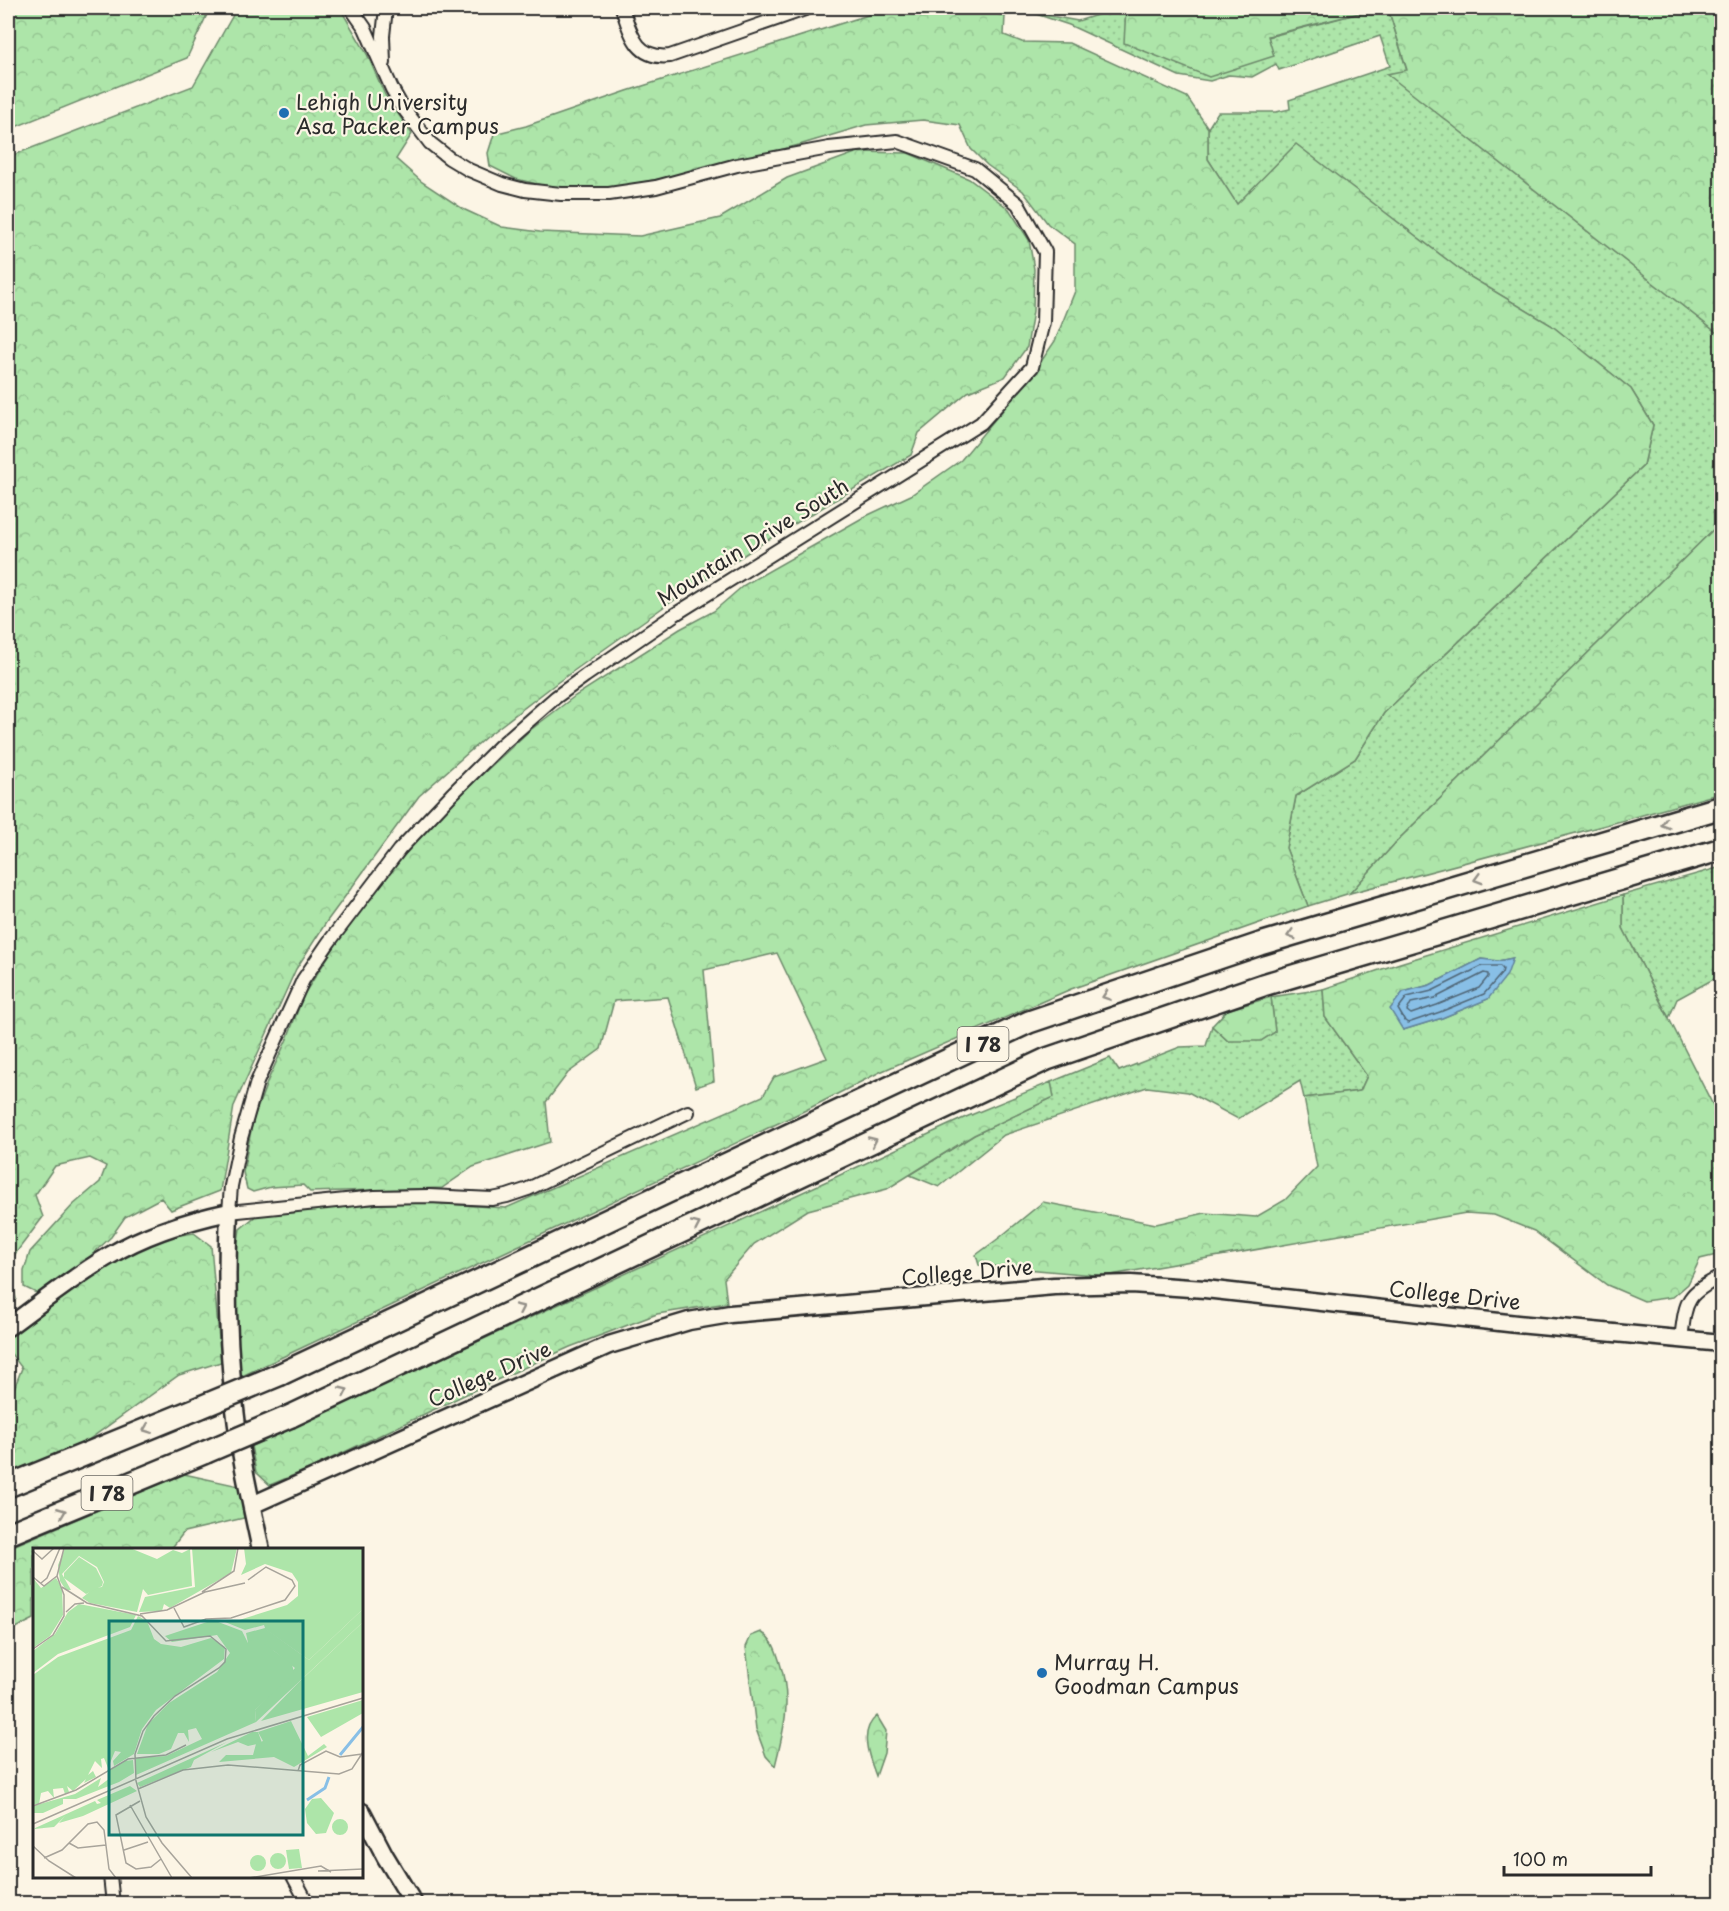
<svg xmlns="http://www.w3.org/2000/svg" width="1729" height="1911" viewBox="0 0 1729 1911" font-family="'Playpen Sans',sans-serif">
<defs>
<pattern id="grass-dots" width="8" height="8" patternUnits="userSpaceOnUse" patternTransform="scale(1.5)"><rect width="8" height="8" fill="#ade5a9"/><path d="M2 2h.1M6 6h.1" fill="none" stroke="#95c592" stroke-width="1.8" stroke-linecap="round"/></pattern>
<pattern id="forest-crowns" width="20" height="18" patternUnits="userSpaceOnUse" patternTransform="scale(1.5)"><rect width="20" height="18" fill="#ade5a9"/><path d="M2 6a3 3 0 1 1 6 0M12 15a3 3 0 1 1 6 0" fill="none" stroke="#95c592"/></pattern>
</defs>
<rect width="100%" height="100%" fill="#fcf5e5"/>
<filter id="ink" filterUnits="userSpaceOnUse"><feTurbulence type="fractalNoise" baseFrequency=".0167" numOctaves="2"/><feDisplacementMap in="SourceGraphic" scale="12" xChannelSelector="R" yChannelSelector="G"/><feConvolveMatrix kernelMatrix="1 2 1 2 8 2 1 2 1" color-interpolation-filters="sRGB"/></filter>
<g filter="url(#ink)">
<path fill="url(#grass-dots)" stroke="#6c886a" stroke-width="1.5" d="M1119,8H1126L1125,43L1273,56L1268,37L1379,8H1388L1407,71L1388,74L1721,336V522L1400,838L1350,893L1308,906L1286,848L1296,796L1355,759L1384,713L1644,465L1653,425L1631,389L1551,325L1467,275L1296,145L1237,205L1208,159V128L1218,112H1276L1290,109L1289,100L1390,66L1380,36L1279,70L1276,64L1252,77L1229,75L1210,81L1179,76L1069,25L1033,13L1078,21Z
M1721,867V975L1677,999L1669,1018L1623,928V895Z
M1323,989L1325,1017L1367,1076L1360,1091L1304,1098L1300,1081L1238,1119L1188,1092L1147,1087L1004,1135L939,1187L910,1175L974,1135L1053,1097L1051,1082L1110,1058L1119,1071L1180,1047L1206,1046L1212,1026L1228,1041L1275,1032L1271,997Z"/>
<path fill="url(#forest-crowns)" stroke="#6c886a" stroke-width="1.5" fill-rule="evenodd" d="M8,8H210L187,58L8,130Z
M237,8H340L367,54L385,95L412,134L396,159L422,182L463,209L502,227L540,232L640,236L720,218L787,178L858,152L908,153L969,179L1009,209L1029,240L1034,269L1033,311L1027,347L1005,377L968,392L919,433L911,455L761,544L665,606L558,682L486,737L419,796L327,921L296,969L234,1106L220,1191L171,1210L161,1198L125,1217L111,1237L82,1264L38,1294L24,1287V1271L30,1252L73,1205L100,1182L106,1166L90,1158L55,1166L35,1195L43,1217L15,1254L10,1271L16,1299L8,1303V157L193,86Z
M890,8H970L1005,16L1004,35L1022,42L1069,43L1187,97L1208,128V159L1237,204L1296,144L1467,275L1551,325L1631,389L1653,425L1644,465L1384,713L1355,759L1296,796L1286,848L1308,906L1071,989L880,1072L806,1110L240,1377C236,1327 231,1278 240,1229L257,1215L315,1208L417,1202L506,1208L763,1096L774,1077L827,1058L777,953L704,970L714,1081L696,1087L668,997L614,1001L601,1049L568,1073L546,1102L550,1142L473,1167L442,1188L310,1192L303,1185L271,1187L253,1192L247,1189L243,1172L253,1120L268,1080L287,1039L304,994L348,926L411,847L448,806L529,731L575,696L680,629L714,611L744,585L864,517L911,495L961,460L1032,375L1055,341L1075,291V244L1048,224L1023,191L987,165L971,149L960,125L923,120L866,125L799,145L737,161L670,177L605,189H558L516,179L490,166L488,153L494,134L526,126L627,91Z
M1126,8H1379L1268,36L1274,56L1209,77L1124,43Z
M1388,8H1721V336L1387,74L1407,70Z
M1721,522V793L1621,821L1350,893L1400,838Z
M1623,895V928L1721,1121V1254L1700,1259L1688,1284L1673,1297L1644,1301L1607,1285L1534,1231L1494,1215L1466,1213L1105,1276L979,1265L976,1255L999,1238L1043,1202L1156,1224L1205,1213L1256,1217L1285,1200L1317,1167L1304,1098L1360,1091L1367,1076L1325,1017L1323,989L1400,963ZM1512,958L1488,999L1442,1018L1403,1030V992L1430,985L1481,959L1498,961Z
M1271,997L1275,1032L1261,1041H1228L1212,1026L1227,1010Z
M1051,1082L1054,1097L974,1135L887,1189L808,1210L754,1244L724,1279L727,1303L657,1314L570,1347L479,1388L311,1468L270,1485L256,1472L251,1446L966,1117Z
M194,1233L211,1246L221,1362L179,1375L84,1443L8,1473V1404L22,1368L8,1350V1337L55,1300L131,1250L167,1237Z
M184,1474L239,1486L244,1518L184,1532L171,1549L34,1550V1619L8,1632V1548Z
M761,1632C773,1639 776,1650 780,1663C792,1701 784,1729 775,1766L766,1756L756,1729L746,1647L751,1636Z
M877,1716L886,1731L884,1753L876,1776C869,1757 858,1731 877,1716Z"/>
<path fill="#88bfe6" stroke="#63849b" stroke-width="1.5" d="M1513,958L1507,975L1488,999L1442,1018L1403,1030L1390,1009L1403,992L1430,985L1481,959L1498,961Z"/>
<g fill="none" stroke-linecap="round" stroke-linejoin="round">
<path stroke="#506676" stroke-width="1.5" d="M1482,966H1500L1503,969L1502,973L1484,994L1440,1012L1408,1023L1405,1021L1398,1009L1407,997L1432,991Z
M1484,973L1488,974V977L1479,988L1437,1005L1411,1014L1407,1011L1411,1003L1435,998Z"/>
<g stroke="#2b2b2b" stroke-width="16">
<path id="street" d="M351,8L365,28L392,89L401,105L430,143L449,158L469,170L502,184L525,190L561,194H609L656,187L737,165L829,148L897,141L975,169L1018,204L1045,252L1043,322L1032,367L981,423L674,615L585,676L556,697L500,746L451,795L399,850L329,942L303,980L257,1082L241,1138L231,1186L229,1212L375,1197L429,1196L492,1199L507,1196L528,1189L688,1112
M622,8C631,34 636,60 670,56L808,8
M384,63L383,36L386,8
M1681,1339C1686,1300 1685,1295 1722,1276
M110,1876L113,1904
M293,1876L308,1904"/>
</g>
<g stroke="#2b2b2b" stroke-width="21">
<path id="secondary" d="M8,1327C41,1303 73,1277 109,1256C145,1234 187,1221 229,1212C226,1278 227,1343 235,1409C240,1456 251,1503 261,1550
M252,1505L609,1345L689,1321L730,1314L1054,1286L1131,1284L1205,1289L1517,1324L1722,1343
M362,1812L385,1856L414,1904"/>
</g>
<g stroke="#2b2b2b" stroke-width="26">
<path id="highway" d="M281,1374L1029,1022L1260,944L1722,807
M291,1416L1047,1059L1263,985L1722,849
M8,1486L201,1407
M8,1534L206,1452"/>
</g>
<use href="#street" stroke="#fcf5e5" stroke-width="12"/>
<use href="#secondary" stroke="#fcf5e5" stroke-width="16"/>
<use href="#highway" stroke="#fcf5e5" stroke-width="21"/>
<g stroke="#2b2b2b" stroke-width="26" stroke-linecap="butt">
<path id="highway-bridge" d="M201,1407L281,1374
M206,1452L291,1416"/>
</g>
<use href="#highway-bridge" stroke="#fcf5e5" stroke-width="21"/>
</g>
<defs><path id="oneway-chevron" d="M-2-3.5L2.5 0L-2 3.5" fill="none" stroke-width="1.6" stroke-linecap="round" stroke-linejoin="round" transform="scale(1.5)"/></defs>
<g stroke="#949088">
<use href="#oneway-chevron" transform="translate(1665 824) rotate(164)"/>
<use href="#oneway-chevron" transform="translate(1478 879) rotate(164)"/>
<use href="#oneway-chevron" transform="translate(1291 935) rotate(164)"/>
<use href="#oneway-chevron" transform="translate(1106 996) rotate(161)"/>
<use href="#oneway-chevron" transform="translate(873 1141) rotate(-25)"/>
<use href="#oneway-chevron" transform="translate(696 1225) rotate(-25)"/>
<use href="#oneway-chevron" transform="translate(520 1308) rotate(-25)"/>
<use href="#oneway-chevron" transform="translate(344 1391) rotate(-25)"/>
<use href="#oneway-chevron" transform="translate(147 1429) rotate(158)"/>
<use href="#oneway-chevron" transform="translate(62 1512) rotate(-22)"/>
</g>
</g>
<g fill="#1f6fb2" stroke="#fcf5e5" stroke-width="2">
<circle cx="284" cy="113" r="6"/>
<circle cx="1042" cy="1673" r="6"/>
</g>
<g text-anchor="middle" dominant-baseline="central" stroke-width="4.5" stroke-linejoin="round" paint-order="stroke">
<g fill="#fcf5e5" stroke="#6a6863" stroke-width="1.5">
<rect x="957.5" y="1027" width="51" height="34" rx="4.5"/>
<rect x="81.5" y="1476" width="51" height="34" rx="4.5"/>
</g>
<g font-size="20" font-weight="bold" fill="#2b2b2b">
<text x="983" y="1044">I 78</text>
<text x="107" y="1493">I 78</text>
</g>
<g font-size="21" fill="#2b2b2b" stroke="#fcf5e5" text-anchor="start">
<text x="296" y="101">Lehigh University<tspan x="296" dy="24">Asa Packer Campus</tspan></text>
<text x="1054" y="1661">Murray H.<tspan x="1054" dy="24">Goodman Campus</tspan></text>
</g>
<g font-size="21" fill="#2b2b2b" stroke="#fcf5e5">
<text transform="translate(752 541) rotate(-32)">Mountain Drive South</text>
<text transform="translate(967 1271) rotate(-5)">College Drive</text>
<text transform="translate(1455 1294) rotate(6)">College Drive</text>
<text transform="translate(489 1373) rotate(-24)">College Drive</text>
</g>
</g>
<g transform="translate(33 1548)">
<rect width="330" height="330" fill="#fcf5e5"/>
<path d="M330,61V74L223,174L222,162L262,120L241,103L215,95L213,85L232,80L231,77L212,82L192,74L203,73V77L232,73L233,81L276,112ZM219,184H225L229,195L215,198L205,194L178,204Z" fill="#ade5a9"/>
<path d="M32,0H97L124,11L140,2L149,5L157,1L159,38L115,47L110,41L104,64L57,55L49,50L61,40L69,39L71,34L64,19L46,8L29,26L38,42H33L27,33L25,17ZM159,0H204L198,25L137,60L131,56L129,63L106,64L112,49L162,39ZM211,0H330V61L276,112L232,81V73L212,81L202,77L203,73L254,57L265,48V34L259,25L232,16L208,27L213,16ZM0,30L8,40L23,30L29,40L30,67L17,88L0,100ZM46,56L103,67L97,79L25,106L0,125V103L22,86L35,64ZM105,68L114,73L121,91L128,96L148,99L178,90L192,99L191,111L123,162L109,181L101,206L81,218L80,213L88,204L82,203L75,220L71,210L68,211L69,220L62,213L55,227L60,223L63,229L51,235L53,231L40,243L34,238L36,244L32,246L30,240L20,241L21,250L15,243L8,245L6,256L0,257V127L25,109L98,82ZM180,72L209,83L215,95L222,89L259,116L261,125L222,162L223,174L103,227V210L133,208L169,191L163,180L155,182L156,194L151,185H145L138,201L126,206H104L115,176L136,155L184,124L197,105L184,87L139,94L132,88ZM330,74V144L228,173L266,134ZM330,152V165L288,189L274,169ZM258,173L275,208L291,196L294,199L261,219L241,209L186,214L193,207H220L223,196L230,193L225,184ZM194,194L161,212L158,219L107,239L104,235ZM100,212L101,225L86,234L43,251H30V256L10,265H0V258L42,246L68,230L65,239L77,230L76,223L91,213ZM97,238L104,243L50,268L26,275L32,268L21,279L0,281L62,253L64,256L68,255L64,252Z" fill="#ade5a9"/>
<path d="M46,9L63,20L70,34L69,38L53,46L31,30V25ZM288,250L301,265L293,285L283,286L274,275L272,261L279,251ZM299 279a8 8 0 1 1 16 0a8 8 0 1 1-16 0ZM266,301L269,320L256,321L253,302ZM237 313a8 8 0 1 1 16 0a8 8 0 1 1-16 0ZM217 315a8 8 0 1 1 16 0a8 8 0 1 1-16 0Z" fill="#ade5a9"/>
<path fill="none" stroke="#88bfe6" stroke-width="3" d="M307,207L330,179M274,252L292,240L296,229"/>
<path fill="none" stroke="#a8a49b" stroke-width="1.5" d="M104,0H141M0,3L9,11L21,0M0,29L11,38L24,28M8,35L14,30L27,0M29,39L54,55L109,68L133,93L177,88L193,101L192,114L186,120L142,148L121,168L110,183L102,206L103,233L113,269L129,295L159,330M169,44L201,23L205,0M141,60L151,79L173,71L198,70L252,52L262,38L259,32L233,19L215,32M33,64L42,56L51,55M107,66L134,62L172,44L212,35M0,101L20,87L31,68V47L24,28L31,0M265,223L267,217L293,203L307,209L329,206M105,241L150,222L195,217L306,226L319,221L330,204M107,253L83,267L93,315L103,321L118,319L128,311M97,257L139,330M0,258L43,242L95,211L133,207L153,197M0,276L194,191L330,150M36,295L45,300L73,297M0,298L16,313L43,330M91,302L115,294M11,310L29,302L55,276L64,274L71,282L76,321L83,330M285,323L330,321M216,330L288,318L298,324"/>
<path fill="#0f766e" fill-opacity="0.15" stroke="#0f766e" stroke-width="3" d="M76,73H270V287H76Z"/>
<rect width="330" height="330" fill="none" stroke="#2b2b2b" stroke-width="3"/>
</g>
<rect width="1729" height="1911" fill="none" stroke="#fcf5e5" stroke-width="30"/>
<rect x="15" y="15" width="1699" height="1881" fill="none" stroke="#2b2b2b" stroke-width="2" filter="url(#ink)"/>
<path d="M1504 1866v9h147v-9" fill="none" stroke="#2b2b2b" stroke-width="3"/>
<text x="1513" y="1866" font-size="18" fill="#2b2b2b" stroke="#fcf5e5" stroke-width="4.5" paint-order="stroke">100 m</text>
</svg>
